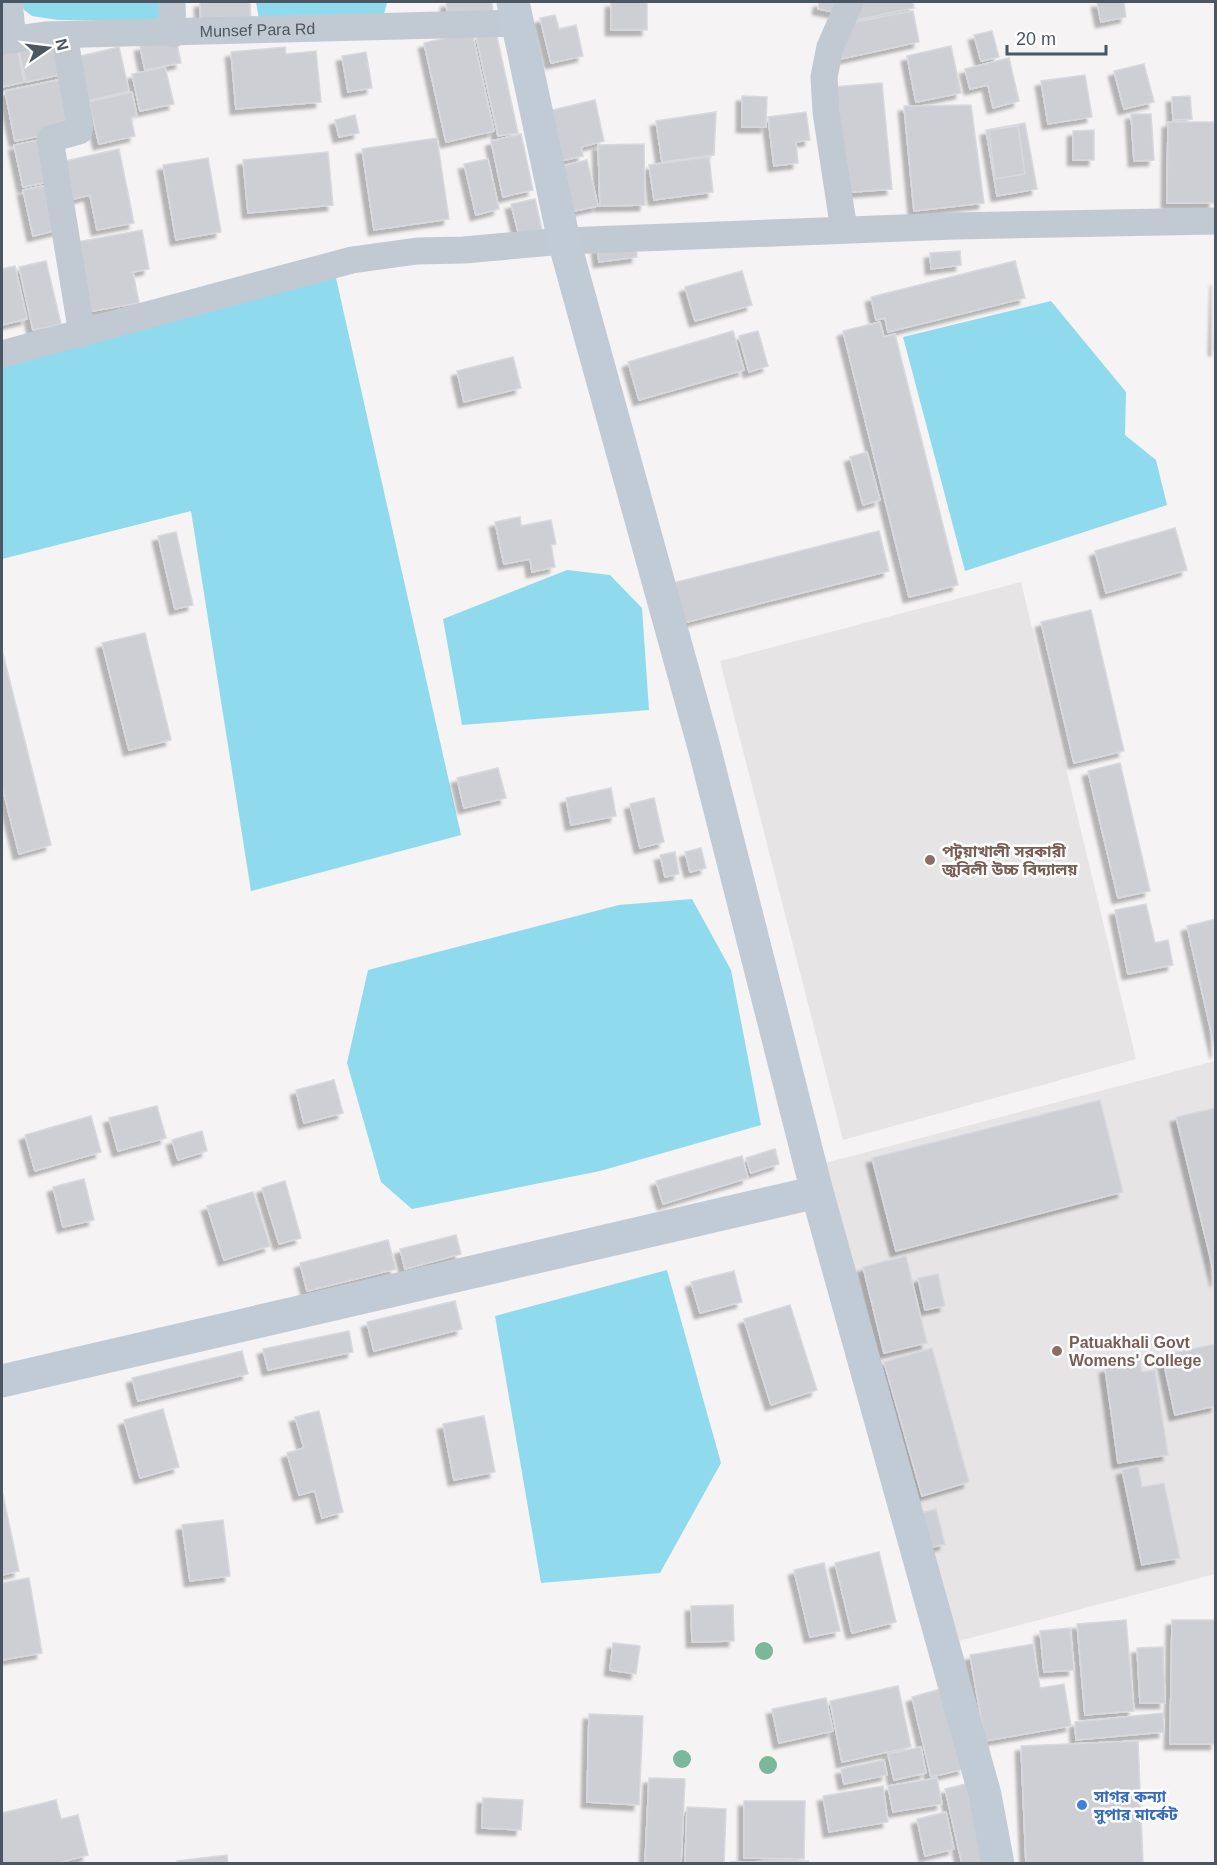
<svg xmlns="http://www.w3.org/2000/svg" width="1217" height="1865" viewBox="0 0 1217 1865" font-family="Arial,'Noto Sans Bengali',sans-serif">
<defs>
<filter id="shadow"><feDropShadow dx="-5.5" dy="5.5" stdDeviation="1.5" flood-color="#0004"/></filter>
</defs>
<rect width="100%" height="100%" fill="#f5f3f3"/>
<path fill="#e6e4e5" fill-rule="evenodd" d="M1021,582L1136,1059L843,1140L720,661Z
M1215,1061V1108L1176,1117L1215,1281V1344L1163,1355L1175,1415L1215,1406V1574L951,1643L825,1163ZM1100,1100L1123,1192L896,1250L873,1158ZM906,1256L927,1342L884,1353L863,1267ZM938,1274L945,1305L925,1310L918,1278ZM932,1349L969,1482L922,1495L884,1362ZM1139,1354L1142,1372L1155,1371L1168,1455L1118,1462L1105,1368L1115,1366L1114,1358ZM1138,1466L1142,1487L1164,1483L1179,1558L1142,1565L1122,1470ZM921,1513L945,1544L930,1548Z"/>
<path fill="#90daee" d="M20,2H164L163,17L152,21L58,20L32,16L24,10Z
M256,2H387V3L383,18L259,19Z
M334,269L461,835L251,891L191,511L2,559V355Z
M1051,301L1126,392L1125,435L1156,460L1167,505L965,571L903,337Z
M567,570L610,575L642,608L649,710L462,725L443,619Z
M692,899L731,970L761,1125L600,1171L412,1209L381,1182L347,1063L368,970L619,905Z
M667,1270L721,1463L660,1573L541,1583L495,1316Z"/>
<path fill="#cdcfd5" stroke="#d7d9de" stroke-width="1.5" filter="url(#shadow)" d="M200,2H250L251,27L201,28Z
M446,2H492L493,13L448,19Z
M611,2H647V30H611Z
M819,2H846L844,14L818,9Z
M855,2H913L914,8L850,21Z
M1097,2H1124L1126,17L1101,22Z
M913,11L919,42L832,61L845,24Z
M555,15L559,29L576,25L583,56L551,63L540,18Z
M992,31L999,57L981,61L974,35Z
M472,32L494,131L446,142L424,43Z
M496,32L518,133L498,136L476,36Z
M57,39L64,74L26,82L18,47Z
M176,39L181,63L145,70L140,46Z
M17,46L24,82L2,87V49Z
M951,46L961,93L916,102L907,56Z
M119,47L129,91L86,101L76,57Z
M285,47L286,54L316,51L321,102L236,109L231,52Z
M366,52L372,88L348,92L342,56Z
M1009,58L1019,101L993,108L988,85L970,89L965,69Z
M1144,64L1154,102L1124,109L1114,71Z
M165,67L174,104L140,111L132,74Z
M1085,75L1092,117L1048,124L1041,81Z
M68,78L78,128L15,141L5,91Z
M882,83L892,189L842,193L832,87Z
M132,92L137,116L131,118L135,136L99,144L89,102Z
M742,96L767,97L766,127H742Z
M1190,96L1192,119L1173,120L1172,97Z
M595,100L604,141L581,147L583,156L556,162L544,112Z
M971,105L984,203L914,211L904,106Z
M716,112L714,155L662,162L656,121Z
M806,112L810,140L796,142L798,163L774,166L768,117Z
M1131,114H1151L1154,160L1134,161Z
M355,115L359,133L339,137L335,120Z
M1168,122H1214V203H1167Z
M1025,123L1037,189L997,196L986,130Z
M1018,126L1025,174L995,179L989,130Z
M1094,130V160H1073V131Z
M521,134L533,190L503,197L491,141Z
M437,138L449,219L374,230L362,149Z
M45,139L54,181L23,187L14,145Z
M644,144L645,205L600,206L598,145Z
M119,149L134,223L97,230L90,195L73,199L65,161Z
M328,152L333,205L248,213L243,160Z
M709,157L713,192L654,200L649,165Z
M208,158L221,232L176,240L163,165Z
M488,159L499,209L476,215L464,164Z
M587,160L598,206L569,212L559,167Z
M53,184L62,229L33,236L23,190Z
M535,199L543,234L520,239L511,204Z
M142,230L149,269L133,272L139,303L88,312L77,242Z
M636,243L637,257L599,262L597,247Z
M960,251L961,265L931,269L930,253Z
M46,261L61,324L33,330L19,267Z
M1015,261L1025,298L888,332L885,318L876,320L871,297Z
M15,266L27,319L2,325V269Z
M742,271L752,305L695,321L685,287Z
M1216,280V350H1214Z
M880,322L884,337L895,334L958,585L909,597L843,331Z
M733,331L744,370L639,400L628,362Z
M758,331L768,366L749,372L739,336Z
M513,357L521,388L464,402L457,371Z
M867,452L880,500L863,505L850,457Z
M520,517L521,526L551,520L556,544L551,545L555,567L532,572L530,559L504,564L495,522Z
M1175,528L1187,570L1106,593L1095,551Z
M879,531L889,571L679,624L669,584Z
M176,532L193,605L175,609L158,536Z
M1091,610L1124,751L1074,763L1041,622Z
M145,633L171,740L129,750L102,643Z
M2,650L51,845L19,854L2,786Z
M1120,763L1150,891L1118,898L1088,771Z
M498,768L506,798L464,808L457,778Z
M611,788L616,816L571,825L566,798Z
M654,798L664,842L640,848L630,804Z
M701,848L706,868L690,872L685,852Z
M675,852L679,874L665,877L660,855Z
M1146,904L1155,943L1168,940L1173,965L1128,974L1115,910Z
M1216,919V1053L1187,926Z
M334,1080L343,1113L304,1123L296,1090Z
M1100,1100L1123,1192L896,1251L872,1158Z
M157,1106L166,1138L118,1151L109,1118Z
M1216,1108V1281L1176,1117Z
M91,1116L101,1152L35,1171L25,1135Z
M202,1131L207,1151L178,1160L172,1140Z
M775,1149L779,1164L751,1173L746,1158Z
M742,1156L748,1178L663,1204L656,1181Z
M84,1179L94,1220L63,1227L53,1187Z
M285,1181L301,1238L279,1244L262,1188Z
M253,1192L270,1246L224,1260L207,1206Z
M456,1235L461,1254L405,1269L400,1249Z
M388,1240L396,1269L307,1291L300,1263Z
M906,1256L927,1343L884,1353L863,1267Z
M734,1271L742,1302L700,1313L691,1282Z
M938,1274L945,1306L925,1310L918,1278Z
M455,1301L462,1329L374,1351L367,1322Z
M790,1305L817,1390L771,1405L744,1319Z
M349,1331L353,1352L268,1370L263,1349Z
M1216,1344V1406L1175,1415L1162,1355Z
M932,1348L969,1482L922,1496L884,1362Z
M242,1351L248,1374L138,1401L132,1378Z
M1139,1354L1142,1372L1155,1370L1168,1455L1118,1463L1105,1368L1115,1366L1114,1358Z
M163,1409L179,1467L140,1478L124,1420Z
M319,1411L343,1512L322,1518L315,1491L299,1495L287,1453L304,1448L295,1417Z
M484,1416L495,1472L454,1480L443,1424Z
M1138,1466L1142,1487L1164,1483L1180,1558L1142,1565L1122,1470Z
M2,1490L19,1571L2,1575Z
M936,1509L945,1544L930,1548L921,1513Z
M223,1520L230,1576L190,1581L182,1525Z
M879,1552L896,1622L852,1633L835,1563Z
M824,1563L840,1631L810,1637L794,1570Z
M29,1578L42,1653L2,1660V1583Z
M733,1605L734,1641L692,1642L691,1606Z
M1126,1620L1134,1711L1085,1715L1077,1624Z
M1172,1620H1216V1744H1170Z
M1070,1628L1074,1670L1044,1672L1040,1631Z
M613,1643L640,1646L636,1674L610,1670Z
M1033,1644L1040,1688L1064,1684L1071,1726L985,1741L970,1655Z
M1163,1647L1165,1703H1140L1137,1648Z
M898,1686L911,1747L842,1762L830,1701Z
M944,1688L964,1769L931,1777L912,1697Z
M826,1698L833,1731L779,1743L772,1709Z
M1163,1713L1164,1732L1076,1740L1075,1722Z
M589,1714L643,1716L639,1805L587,1802Z
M1138,1741L1143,1864H1026L1021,1746Z
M921,1747L926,1773L894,1780L888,1754Z
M884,1760L887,1775L844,1784L841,1769Z
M649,1778L685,1779L681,1864H645Z
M937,1778L942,1804L893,1812L888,1786Z
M966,1784L984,1862L976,1864H962L945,1789Z
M883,1786L888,1822L829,1832L823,1796Z
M483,1798L523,1800L521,1830L482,1828Z
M56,1800L61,1819L78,1815L88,1855L55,1864H2V1813Z
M744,1801H805L804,1859L744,1858Z
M687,1807L726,1809L724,1864H685Z
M946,1812L954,1849L925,1856L917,1819Z
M227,1855L228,1864H177V1861Z
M808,1861V1864H731V1862Z"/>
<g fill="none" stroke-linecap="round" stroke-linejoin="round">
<g stroke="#c1cad2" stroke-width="27">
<path d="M9,2L13,40"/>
<path d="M172,2L173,34"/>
<path d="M64,35L80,125L79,131L50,139L82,334"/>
<path id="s1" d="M2,41L45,35L516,23"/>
<path d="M844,230L826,112L824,77L830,47L850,2"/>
<path d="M2,354L352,260L417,251L464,250L564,241L954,226L1216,221"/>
</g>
<path stroke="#c1cbd6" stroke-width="33" d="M513,2L564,241L704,747L817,1192L985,1795L998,1864
M2,1381L817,1192"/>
</g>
<g fill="#7bb799">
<circle cx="764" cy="1651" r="9"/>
<circle cx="682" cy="1759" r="9"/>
<circle cx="768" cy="1765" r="9"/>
</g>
<g fill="#8d6e63" stroke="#fff" stroke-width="2">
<circle cx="930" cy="860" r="6"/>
<circle cx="1057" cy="1351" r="6"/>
</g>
<circle fill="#3f7fe0" stroke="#fff" stroke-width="2" cx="1082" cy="1805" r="6"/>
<g text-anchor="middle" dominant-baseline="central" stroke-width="5" stroke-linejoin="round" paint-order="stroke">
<g font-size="16" fill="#4a5661" stroke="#fff">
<text stroke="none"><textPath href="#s1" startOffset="256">Munsef Para Rd</textPath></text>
</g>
<g font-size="16" font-weight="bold" fill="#785e54" stroke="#fff" text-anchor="start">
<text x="942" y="851">পটুয়াখালী সরকারী<tspan x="942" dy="18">জুবিলী উচ্চ বিদ্যালয়</tspan></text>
<text x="1069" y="1342">Patuakhali Govt<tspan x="1069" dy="18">Womens' College</tspan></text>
</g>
<g font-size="16" font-weight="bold" fill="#366cbe" stroke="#fff" text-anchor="start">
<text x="1094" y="1796">সাগর কন্যা<tspan x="1094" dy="18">সুপার মার্কেট</tspan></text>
</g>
</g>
<rect width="1217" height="1865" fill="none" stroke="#4a5661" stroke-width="6"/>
<g transform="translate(48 48) rotate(76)" stroke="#ffffff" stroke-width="4.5" paint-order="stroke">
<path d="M0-4.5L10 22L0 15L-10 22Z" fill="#4a5661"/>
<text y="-9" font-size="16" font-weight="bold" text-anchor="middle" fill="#4a5661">N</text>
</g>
<path d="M1007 45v9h99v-9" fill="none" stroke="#4a5661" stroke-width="3"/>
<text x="1016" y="45" font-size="18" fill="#4a5661" stroke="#ffffff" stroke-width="4.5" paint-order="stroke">20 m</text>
</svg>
